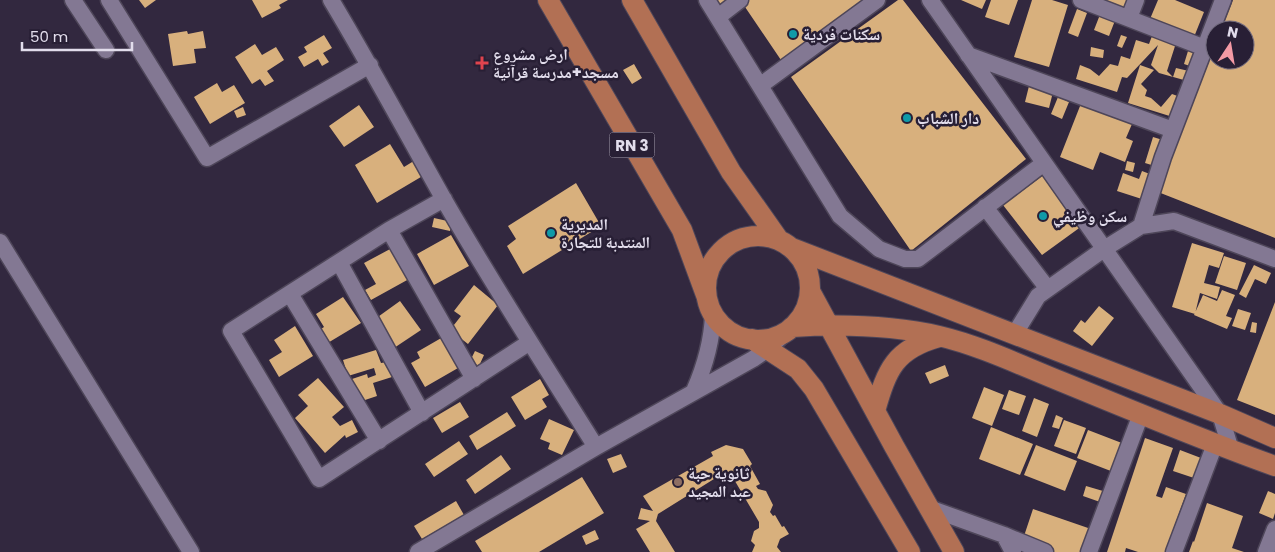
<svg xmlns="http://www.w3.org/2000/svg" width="1275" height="552" viewBox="0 0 1275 552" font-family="Poppins,'Noto Naskh Arabic',sans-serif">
<rect width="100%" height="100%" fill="#32283f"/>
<path fill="#d8b07d" d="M139,0H156L145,8Z
M252,0H288L279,5L281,8L262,18Z
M717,0H730L721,7Z
M749,0H870L783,63L743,4Z
M898,0H903L1026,159L911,251L791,77Z
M961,0H986L982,9Z
M991,0H1018L1009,25L985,17Z
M1032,0H1052L1068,5L1049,67L1014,57Z
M1103,0H1132L1129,9Z
M1158,0H1175L1204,12L1194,37L1150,19Z
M1233,0H1275V238L1158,192L1215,46V60H1245V30H1221Z
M1077,9L1087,13L1078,37L1068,33Z
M1101,12L1116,18L1109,36L1094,30Z
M187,31L188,34L203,31L206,48L194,49L196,63L173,66L168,34Z
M324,35L332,48L323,53L329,62L322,66L318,59L304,67L298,57L307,52L304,47Z
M1121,35L1127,37L1122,48L1117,46Z
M1152,36L1176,43L1167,71L1173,77L1176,68L1193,72L1191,82L1159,73L1151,65L1158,45L1127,78L1122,77L1117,92L1076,79L1080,65L1090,69L1099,76L1110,64L1118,66L1121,56L1130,59L1136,40L1149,44Z
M255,44L262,55L276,47L284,60L267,71L274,81L265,86L260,79L252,84L235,57Z
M1091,47L1104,50L1103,58L1090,56Z
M1188,51L1197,54L1193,67L1184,64Z
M634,64L642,78L632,84L623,70Z
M1140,65L1154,70L1141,84L1147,90L1145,96L1151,98L1161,107L1172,94L1183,98L1176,118L1128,103Z
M217,83L222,92L234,85L245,103L210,124L194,97Z
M1029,86L1053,92L1049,108L1025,102Z
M1058,97L1069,102L1062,119L1051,114Z
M1082,101L1106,114L1132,124L1126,138L1133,141L1125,162L1100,152L1093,170L1060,157Z
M359,105L374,127L344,147L329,126Z
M243,107L246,115L237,118L234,111Z
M1153,137L1166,141L1158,167L1145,163Z
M390,144L404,167L417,159L426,174L377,203L355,165Z
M1127,161L1135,163L1133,172L1125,170Z
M1142,171L1155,176L1148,201L1117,191L1123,173L1139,179Z
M1045,174L1082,226L1042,255L1003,205Z
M576,183L601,226L523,274L507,246L516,239L508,226Z
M434,218L452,222L450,231L432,227Z
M451,235L469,266L434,285L417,254Z
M1192,243L1224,253L1219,268L1209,265L1204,283L1220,287L1217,299L1200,293L1195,314L1172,307Z
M392,248L409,279L371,300L365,290L376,284L364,263Z
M1224,256L1246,263L1237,290L1215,283Z
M1254,265L1271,273L1266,284L1255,279L1246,298L1239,294Z
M474,285L498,305L468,344L450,330L461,316L454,311Z
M1222,290L1235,295L1226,316L1232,318L1227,329L1194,315L1203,295L1217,301Z
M343,297L361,323L326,344L318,331L324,327L316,314Z
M400,301L421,330L391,350L375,319Z
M1275,302V415L1237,400Z
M1099,306L1114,318L1092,346L1073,331L1081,320L1085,323Z
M1238,309L1251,313L1245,330L1232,326Z
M1252,322L1257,323L1256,333L1250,332Z
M295,326L313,356L279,377L269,360L282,352L274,340Z
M443,337L465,364L425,387L411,363L420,358L417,352Z
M376,350L381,363L387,362L392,377L373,383L377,396L353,404L346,381L367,374L368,378L376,375L374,368L348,376L343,360Z
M475,351L484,355L479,366L470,361Z
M945,365L949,376L930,384L925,373Z
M318,378L344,407L332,417L340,426L352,420L358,432L346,438L345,435L325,453L295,418L308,406L298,395Z
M540,379L549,395L542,399L547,407L525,420L511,397Z
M984,387L1004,395L992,426L972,418Z
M1009,390L1026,396L1019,415L1002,409Z
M1034,398L1049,404L1037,437L1022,431Z
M460,402L469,417L442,433L433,418Z
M507,412L516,426L477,450L469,436Z
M1056,415L1063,418L1059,429L1052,427Z
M549,419L574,430L562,455L548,449L550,443L540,439Z
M1064,420L1086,428L1076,454L1054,446Z
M991,427L1033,444L1020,475L979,459Z
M1088,430L1127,445L1116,473L1077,458Z
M1145,438L1173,448L1156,496L1162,498L1166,487L1186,494L1165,552H1138L1126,548L1125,552H1107Z
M459,441L468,454L434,477L425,464Z
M726,445L743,449L752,464L750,466L760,484L756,486L758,489L766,491L773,505L770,512L773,516L775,515L782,527L784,526L789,534L780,539L777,547L781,552H752L755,545L751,541L754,531L759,528V522L732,476L722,474L658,514L656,521L675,552H650L636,529L650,521L638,519L641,508L653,511L643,496L713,456L711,452Z
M1036,445L1077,461L1065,491L1024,475Z
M1180,450L1201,458L1194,478L1173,471Z
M621,454L627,467L613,473L607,459Z
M501,455L511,469L475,494L466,480Z
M582,477L604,513L539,552H482L475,541Z
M1086,486L1103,491L1100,502L1083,496Z
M1268,491L1275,494V513L1273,519L1259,513Z
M456,501L464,515L422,539L414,526Z
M1207,503L1243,516L1232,548L1244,552H1189L1193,541L1194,542Z
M1033,509L1091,529L1085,552H1054L1023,539Z
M595,530L599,539L586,545L582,536Z"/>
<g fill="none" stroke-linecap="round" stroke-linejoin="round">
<g stroke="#4e4659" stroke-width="19">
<path id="minor" d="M73,0L106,50
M109,0L207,158L370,65
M331,0C370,65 406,132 443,198C491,282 544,364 596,447
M707,0L840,216L879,249L905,259H918L1044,163
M930,0L1220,414L1231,450
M1081,0L1205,48
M718,17L740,0
M1129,18L1136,0
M968,55L1173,130
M761,85L877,0
M444,199L389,230L231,331L319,479L530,342
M985,207L1048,289
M1141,226L1163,157L1223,0
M389,230L474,379
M0,242L191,552
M339,262L422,413
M290,294L379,441
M1014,335L1038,296L1104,249L1141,226L1174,221L1275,259
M694,391C705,366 712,342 713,314
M929,508L1004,535L1013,552
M1004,535L1045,552
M418,552L596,447L753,359L768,349L788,330
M1089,552L1141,414
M1174,552L1215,444
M1266,552L1275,529"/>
</g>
<g stroke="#4e4659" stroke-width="22">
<path id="major" d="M548,0L682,230L706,295
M632,0L731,172L779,240
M706 288a52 52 0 1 1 104 0a52 52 0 1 1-104 0Z
M792,248L1220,414L1275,438
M810,291L894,446L954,552
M792,327C841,324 891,325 939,336C981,346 1020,365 1060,381C1131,410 1202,440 1275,466
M752,339L798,369L814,389L910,552
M875,411C887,369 895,349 939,337"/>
</g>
<use href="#minor" stroke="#837893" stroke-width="16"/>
<use href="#major" stroke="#b27054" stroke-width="20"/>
</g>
<g fill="#0f9aa8" stroke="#281f35" stroke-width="2">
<circle cx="793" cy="34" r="5"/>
<circle cx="907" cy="118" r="5"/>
<circle cx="1043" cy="216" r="5"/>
<circle cx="551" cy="233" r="5"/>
</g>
<path fill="#e0444e" stroke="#281f35" stroke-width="2" d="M479.5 55.5h5v5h5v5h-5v5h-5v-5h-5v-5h5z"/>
<circle fill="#8d6e63" stroke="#281f35" stroke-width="2" cx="678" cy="482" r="5"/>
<g text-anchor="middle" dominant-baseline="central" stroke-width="5" stroke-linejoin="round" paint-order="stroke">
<rect fill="#281f35" stroke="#aaa4b5" stroke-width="1" x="609.5" y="132.5" width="45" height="25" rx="4"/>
<g font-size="15" font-weight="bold" fill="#e2ddec">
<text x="632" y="145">RN 3</text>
</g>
<g font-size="16" font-weight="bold" fill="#e2ddec" stroke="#281f35" text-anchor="start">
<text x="803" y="34">سكنات فردية</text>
<text x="493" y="54">ارض مشروع<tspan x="493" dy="18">مسجد+مدرسة قرآنية</tspan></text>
<text x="917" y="118">دار الشباب</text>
<text x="1053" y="216">سكن وظيفي</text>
<text x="561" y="224">المديرية<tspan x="561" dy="18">المنتدبة للتجارة</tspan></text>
<text x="688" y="473">ثانوية حبة<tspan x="688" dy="18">عبد المجيد</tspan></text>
</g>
</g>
<g transform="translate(1230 45) rotate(12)"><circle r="24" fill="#281f35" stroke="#726b7e"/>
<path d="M0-4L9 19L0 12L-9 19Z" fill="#f49aa5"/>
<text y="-8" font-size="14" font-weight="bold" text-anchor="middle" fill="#e2ddec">N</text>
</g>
<path d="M22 42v8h110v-8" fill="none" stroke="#e2ddec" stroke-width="2.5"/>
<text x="30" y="42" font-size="15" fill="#e2ddec" stroke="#281f35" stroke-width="4" paint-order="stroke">50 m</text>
</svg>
